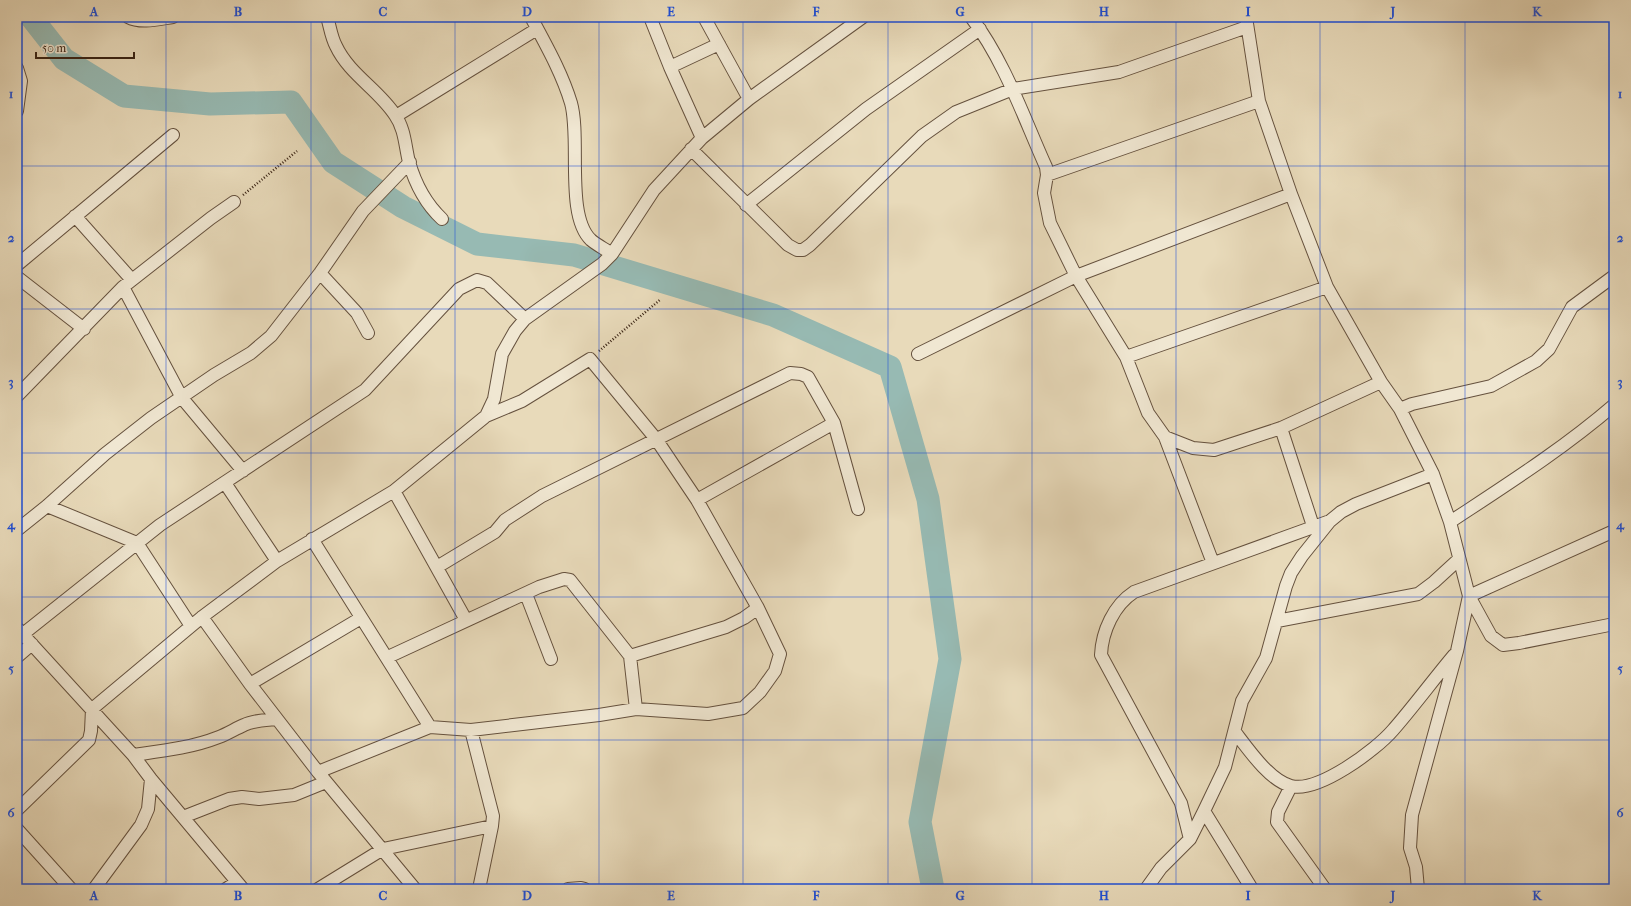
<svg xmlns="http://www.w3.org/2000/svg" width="1631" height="906" viewBox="0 0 1631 906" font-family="'IM FELL French Canon',serif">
<rect width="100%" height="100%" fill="#e8daba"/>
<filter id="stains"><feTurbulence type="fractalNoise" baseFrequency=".005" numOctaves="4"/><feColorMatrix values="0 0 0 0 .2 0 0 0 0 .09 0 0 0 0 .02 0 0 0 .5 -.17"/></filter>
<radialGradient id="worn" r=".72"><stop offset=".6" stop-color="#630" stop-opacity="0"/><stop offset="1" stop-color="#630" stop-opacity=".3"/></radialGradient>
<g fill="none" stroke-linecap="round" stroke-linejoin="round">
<path stroke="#97bab3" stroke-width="23" d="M31,17L64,59L124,96L210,104L291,102L333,162L403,207L477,244L574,255L773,315L890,367L928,499L950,659L920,822L933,889"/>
<g stroke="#65513e" stroke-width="14">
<path id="street" d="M128,17C141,24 159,19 173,17
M327,17C330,26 331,37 336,46C349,74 379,90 395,115C405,129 405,146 409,162C415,183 426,204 442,219
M531,17C546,45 562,73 571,103C581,138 565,216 591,240C597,245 605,249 612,254
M650,17L670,67L702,138
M704,17L749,99
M971,17C1005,62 1023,116 1046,167L1047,175L1044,193L1050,223L1076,276L1126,357L1148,413L1165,437L1213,563
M1246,17L1259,101L1291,194L1327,287L1381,382L1400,409L1433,474L1450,522L1469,596L1457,651L1412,815L1410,848L1416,867L1418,889
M670,67L719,44
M17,68L21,81L17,111
M396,116L537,29
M691,149L788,245L797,250H803L810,245L922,136L956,112L1013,89L1119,72L1247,27
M1047,175L1259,101
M746,205L866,109L980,29
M75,216L132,280
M17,265L173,135
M320,273L357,313L368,333
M17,277L84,329
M123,287L182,398L243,471
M918,354L1076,276L1291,194
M1126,357L1327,287
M17,396L123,287L211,218L234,202
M1400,409L1412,404L1491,386L1536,361L1549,349L1572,307L1614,276
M1281,428L1313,526
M1165,437L1193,448L1214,450L1281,428L1381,382
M225,483L277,561
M394,491L466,620
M697,500L834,423
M47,506L137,543L191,626
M1450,522C1506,485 1563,449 1614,405
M17,530L47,506L105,454L151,418L214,375L251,353L271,336L320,273L363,211L410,162
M1614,531L1469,596L1491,636L1503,645L1519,643L1614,624
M312,539L430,727
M437,567L495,532L505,520L542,496L790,373L801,374L808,377L834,423L858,509
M526,594L551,659
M202,617L250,684L318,772L415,889
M1277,621L1418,594L1434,582L1458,560
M17,628L133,755L151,779L243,889
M23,634L160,525L365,390L459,289L477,280L487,283L525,319
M630,656L726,627L744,618L758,608
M17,657L32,644
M388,657L539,587L564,579L570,580L630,656L636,709
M250,684L361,618
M471,730L493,816L492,826L479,889
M1235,732C1248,749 1270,781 1291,786C1318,793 1376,750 1393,730C1414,706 1433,680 1454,655
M133,755C162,751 191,748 219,737C227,734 235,729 244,725C254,720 266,720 277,719
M318,772L430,727L471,730L599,715L636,709L708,714L743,708L760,692L775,671L780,654L758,608L697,500L656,439L590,359L522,401L486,416
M1291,786L1278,812L1277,822L1325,889
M17,810L89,740L91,731L92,709L202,617L277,561L394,491L486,416L494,399L502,354L515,331L525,319L602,264L612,254L654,190L702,138L749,99L863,17
M1204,811L1252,889
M183,817L229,799L242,797L259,799L294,795L326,782
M17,829L71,889
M1190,839L1181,803L1101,655C1102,631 1114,605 1134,592L1330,521
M94,889L141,825L148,809L151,779
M226,889L237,882
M318,889L383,849L492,826
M568,889L581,888L585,889
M1146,889L1161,868L1190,839L1204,811L1225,767L1242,701L1266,658L1286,586L1291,573L1302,556L1330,521L1341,512L1356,504L1433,474"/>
</g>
<path stroke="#392314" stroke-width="2.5" stroke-dasharray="1 2" stroke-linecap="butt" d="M243,195L297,151
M599,351L661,299"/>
<use href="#street" stroke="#f0e7d2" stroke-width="12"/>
</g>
<path fill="none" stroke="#1d4ed8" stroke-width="1" stroke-opacity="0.55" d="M166,17V889M311,17V889M455,17V889M599,17V889M743,17V889M888,17V889M1032,17V889M1176,17V889M1320,17V889M1465,17V889M17,166H1614M17,309H1614M17,453H1614M17,597H1614M17,740H1614"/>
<rect width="1631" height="906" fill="none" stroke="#e8daba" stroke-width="44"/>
<path d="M36 52v6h98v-6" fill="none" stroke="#392314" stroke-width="2"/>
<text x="42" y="52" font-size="12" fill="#392314" stroke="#f0e7d2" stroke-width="3" paint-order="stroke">50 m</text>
<rect x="22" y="22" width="1587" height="862" fill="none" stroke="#1d4ed8" stroke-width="1.5"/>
<g font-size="13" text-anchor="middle" font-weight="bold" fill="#1d4ed8">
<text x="94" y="16">A</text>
<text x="238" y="16">B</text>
<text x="383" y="16">C</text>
<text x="527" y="16">D</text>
<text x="671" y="16">E</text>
<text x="816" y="16">F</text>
<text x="960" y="16">G</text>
<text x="1104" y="16">H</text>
<text x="1248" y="16">I</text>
<text x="1393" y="16">J</text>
<text x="1537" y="16">K</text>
<text x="11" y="98">1</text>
<text x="1620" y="98">1</text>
<text x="11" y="242">2</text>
<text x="1620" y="242">2</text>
<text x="11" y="386">3</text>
<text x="1620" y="386">3</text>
<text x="11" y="529">4</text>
<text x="1620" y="529">4</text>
<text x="11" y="673">5</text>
<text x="1620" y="673">5</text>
<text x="11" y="817">6</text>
<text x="1620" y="817">6</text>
<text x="94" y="900">A</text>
<text x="238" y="900">B</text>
<text x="383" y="900">C</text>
<text x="527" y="900">D</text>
<text x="671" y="900">E</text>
<text x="816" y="900">F</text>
<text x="960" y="900">G</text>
<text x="1104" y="900">H</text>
<text x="1248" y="900">I</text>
<text x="1393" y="900">J</text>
<text x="1537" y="900">K</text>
</g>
<rect width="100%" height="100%" filter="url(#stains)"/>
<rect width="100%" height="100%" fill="url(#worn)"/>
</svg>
